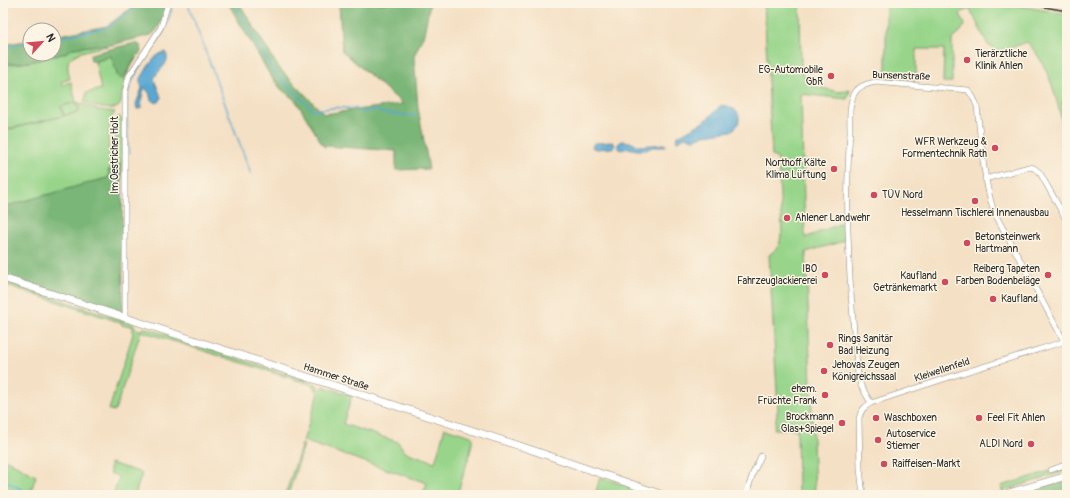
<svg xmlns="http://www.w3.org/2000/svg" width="1070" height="498" viewBox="0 0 1070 498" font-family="Pangolin,sans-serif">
<rect width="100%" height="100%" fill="#fcf5e5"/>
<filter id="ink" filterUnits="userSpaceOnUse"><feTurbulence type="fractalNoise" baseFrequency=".025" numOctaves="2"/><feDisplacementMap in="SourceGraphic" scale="8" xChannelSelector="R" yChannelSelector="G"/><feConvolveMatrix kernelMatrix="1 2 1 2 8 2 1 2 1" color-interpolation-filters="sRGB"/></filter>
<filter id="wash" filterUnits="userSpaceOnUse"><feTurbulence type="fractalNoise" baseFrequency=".012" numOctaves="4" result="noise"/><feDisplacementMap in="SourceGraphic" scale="16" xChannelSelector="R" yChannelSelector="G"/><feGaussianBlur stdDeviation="0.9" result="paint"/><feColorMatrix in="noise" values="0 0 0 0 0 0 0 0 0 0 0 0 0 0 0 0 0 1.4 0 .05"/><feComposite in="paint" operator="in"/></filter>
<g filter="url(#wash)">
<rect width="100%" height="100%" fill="#f4e0c4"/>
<path fill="#98d58b" stroke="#62805b" d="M764,3H800L801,70L809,85L839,92L850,90L847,99L801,94L805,238L844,222V241L806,252L815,495H798L797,429H774L778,408L769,255C778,248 780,246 781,234L782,233L778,159L772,156Z
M872,3H1003L1067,14V143C1058,108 1053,69 1027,42L999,52L988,45L970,9L960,13L965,25L960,32L952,39V82H943L944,49H916V80L886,78V6Z
M99,45L107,46C97,49 70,51 68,63C67,68 69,74 70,79L61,82L62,85L71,82L76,102L62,106L76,102L79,112L64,115L61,106L63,116L3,130V67L9,64H17L29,62L55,56L65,53L73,48Z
M110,55L111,56L118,77L123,78L133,61L137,57C132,65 127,73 124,83C122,90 123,99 120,105C114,113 91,106 84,101L86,97V93L101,89L95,62Z
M77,102L99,110L115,112C105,125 109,152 110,167L112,170L115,169L117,164L116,129H115C115,123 115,119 119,116L122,119V164L119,165L107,178L3,207L5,201L3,194V131L79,112V108L80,107V105L78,106Z
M3,281L134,324L136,329L140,330L144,328H146L316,384L318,387L317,391L312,385L141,331L115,411L109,410L133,334V327L127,325L126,326L122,325V323L3,284Z
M323,386L352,396L343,424L398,442L405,452L435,462L445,428L471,436L473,438L470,453L457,495H423L427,483L303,441L320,389Z
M302,444L304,445L288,495H285Z
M3,458L36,476L31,491L39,495H3Z
M110,463L142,473L135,495H113L119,477L110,473Z
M1067,466V471L1002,491L1001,486Z
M600,477L655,495H595Z"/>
<path fill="#7ab677" stroke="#527051" d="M138,3H166C163,14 161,29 151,35L107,46L99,45L73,48L65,53L55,56L29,62L9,64L3,67V45L30,40V54H54V36L107,26Z
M228,3H239L279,68L324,114L403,104L342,51L339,4L430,3L424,34L414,56L418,108L429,169L396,170V151L326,146L324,147L296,101L281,89L270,75Z
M135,43L140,45L141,52L133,61L125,76L121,79L118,77L111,56L95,62L94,61H91L90,54Z
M122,164L123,310L118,313L3,276V207L107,178L109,177L108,170H114L117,166Z
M1067,480V495H1017Z"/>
<path fill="#59a8d3" stroke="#426a7f" d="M165,52C173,63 157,70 154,79L161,97L160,101L157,103L151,100L149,92L144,88L141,101L142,107L139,109H137L136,104L142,88L140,82V80C146,71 153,54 165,52Z
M720,106C739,103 746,123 731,131L705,135L695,139L685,137L678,141L676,140L678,136L705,121Z
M622,141L630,142L638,146L664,144L666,145L665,147H652L647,150H637L628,148L621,150L618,148V144Z
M612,142L614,143L615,146L612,148L595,149L592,147L594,143Z"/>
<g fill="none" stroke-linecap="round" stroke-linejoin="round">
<path stroke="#59a8d3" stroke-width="1.5" d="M234,3L273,71L313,110C320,109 326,109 332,108C340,106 347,110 355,108L361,112L378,110L382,113L416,116
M189,7L251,174
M54,39L108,27L141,3
M3,48L30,43
M130,153L128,148C128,128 124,103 131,84C137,67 149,54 159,39C165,30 169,19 172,8
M3,480L32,495"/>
</g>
</g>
<g filter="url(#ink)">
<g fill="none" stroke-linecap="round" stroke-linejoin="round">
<g stroke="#908678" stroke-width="6">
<path id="minor" d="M1067,77L1065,99L1067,114
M985,179L1029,167L1034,168L1040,173L1067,221
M125,319V92L129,76L161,27L168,3
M871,403L861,386L858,375C850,294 844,213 850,132C850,120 848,102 856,91C860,85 868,84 875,82L968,90L973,97L977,106C981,142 983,178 994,212L1064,341
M1051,470L1067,464
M746,495L753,473L761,456
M863,495L860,469L859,418C861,410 864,407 871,403L956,375L1066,341"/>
</g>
<g stroke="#908678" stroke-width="8">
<path id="secondary" d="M3,278L532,450L663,495
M1002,495L1067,476"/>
</g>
<use href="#minor" stroke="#fff" stroke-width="5"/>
<use href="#secondary" stroke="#fff" stroke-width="7"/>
<path stroke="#2b2b2b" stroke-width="1.5" d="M1022,3L1067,11"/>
</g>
</g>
<g fill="#d1495b" stroke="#fcf5e5" stroke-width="1.5">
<circle cx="967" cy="60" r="4"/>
<circle cx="831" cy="76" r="4"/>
<circle cx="995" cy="148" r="4"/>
<circle cx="834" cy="169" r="4"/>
<circle cx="874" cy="195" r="4"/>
<circle cx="975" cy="201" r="4"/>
<circle cx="787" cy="218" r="4"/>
<circle cx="967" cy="243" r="4"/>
<circle cx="825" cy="275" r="4"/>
<circle cx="1048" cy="275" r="4"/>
<circle cx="945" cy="282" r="4"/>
<circle cx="993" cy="299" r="4"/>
<circle cx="830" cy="345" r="4"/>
<circle cx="824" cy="371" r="4"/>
<circle cx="825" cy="395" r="4"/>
<circle cx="876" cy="418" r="4"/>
<circle cx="979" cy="418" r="4"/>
<circle cx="842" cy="423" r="4"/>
<circle cx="878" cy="440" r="4"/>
<circle cx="1031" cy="444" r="4"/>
<circle cx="884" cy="464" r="4"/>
</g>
<g text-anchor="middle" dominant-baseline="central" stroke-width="3" stroke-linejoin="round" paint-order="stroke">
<g font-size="10" fill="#2b2b2b" stroke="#fcf5e5" text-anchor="start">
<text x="975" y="54">Tierärztliche<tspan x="975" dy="12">Klinik Ahlen</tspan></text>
<text x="823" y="70" text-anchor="end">EG-Automobile<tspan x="823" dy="12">GbR</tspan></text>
<text x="987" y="142" text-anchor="end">WFR Werkzeug &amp;<tspan x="987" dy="12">Formentechnik Rath</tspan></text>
<text x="826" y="163" text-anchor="end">Northoff Kälte<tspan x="826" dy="12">Klima Lüftung</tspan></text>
<text x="882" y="195">TÜV Nord</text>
<text x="975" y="213" text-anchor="middle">Hesselmann Tischlerei Innenausbau</text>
<text x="795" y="218">Ahlener Landwehr</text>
<text x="975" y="237">Betonsteinwerk<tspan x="975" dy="12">Hartmann</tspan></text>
<text x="817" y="269" text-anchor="end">IBO<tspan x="817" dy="12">Fahrzeuglackiererei</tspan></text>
<text x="1040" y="269" text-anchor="end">Reiberg Tapeten<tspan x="1040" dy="12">Farben Bodenbeläge</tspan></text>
<text x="937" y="276" text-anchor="end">Kaufland<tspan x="937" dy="12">Getränkemarkt</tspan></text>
<text x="1001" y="299">Kaufland</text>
<text x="838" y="339">Rings Sanitär<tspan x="838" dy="12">Bad Heizung</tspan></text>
<text x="832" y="365">Jehovas Zeugen<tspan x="832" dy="12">Königreichssaal</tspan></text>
<text x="817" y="389" text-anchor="end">ehem.<tspan x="817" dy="12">Früchte Frank</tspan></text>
<text x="834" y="417" text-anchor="end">Brockmann<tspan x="834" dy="12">Glas+Spiegel</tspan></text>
<text x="884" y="418">Waschboxen</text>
<text x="987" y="418">Feel Fit Ahlen</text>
<text x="886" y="434">Autoservice<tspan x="886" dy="12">Stiemer</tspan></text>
<text x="1023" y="444" text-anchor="end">ALDI Nord</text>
<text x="892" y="464">Raiffeisen-Markt</text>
</g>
<g font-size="10" fill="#2b2b2b" stroke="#fcf5e5">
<text transform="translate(901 76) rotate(2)">Bunsenstraße</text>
<text transform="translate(115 155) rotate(-90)">Im Oestricher Holt</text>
<text transform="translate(942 370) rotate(-18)">Kleiwellenfeld</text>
<text transform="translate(336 377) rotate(18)">Hammer Straße</text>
</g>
</g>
<rect width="1070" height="498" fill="none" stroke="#fcf5e5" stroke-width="16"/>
<g transform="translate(42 42) rotate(63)"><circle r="19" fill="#fcf5e5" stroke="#a8a49b"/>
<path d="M0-3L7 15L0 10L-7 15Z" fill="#d1495b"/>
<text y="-6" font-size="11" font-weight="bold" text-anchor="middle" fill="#2b2b2b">N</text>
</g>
</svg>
